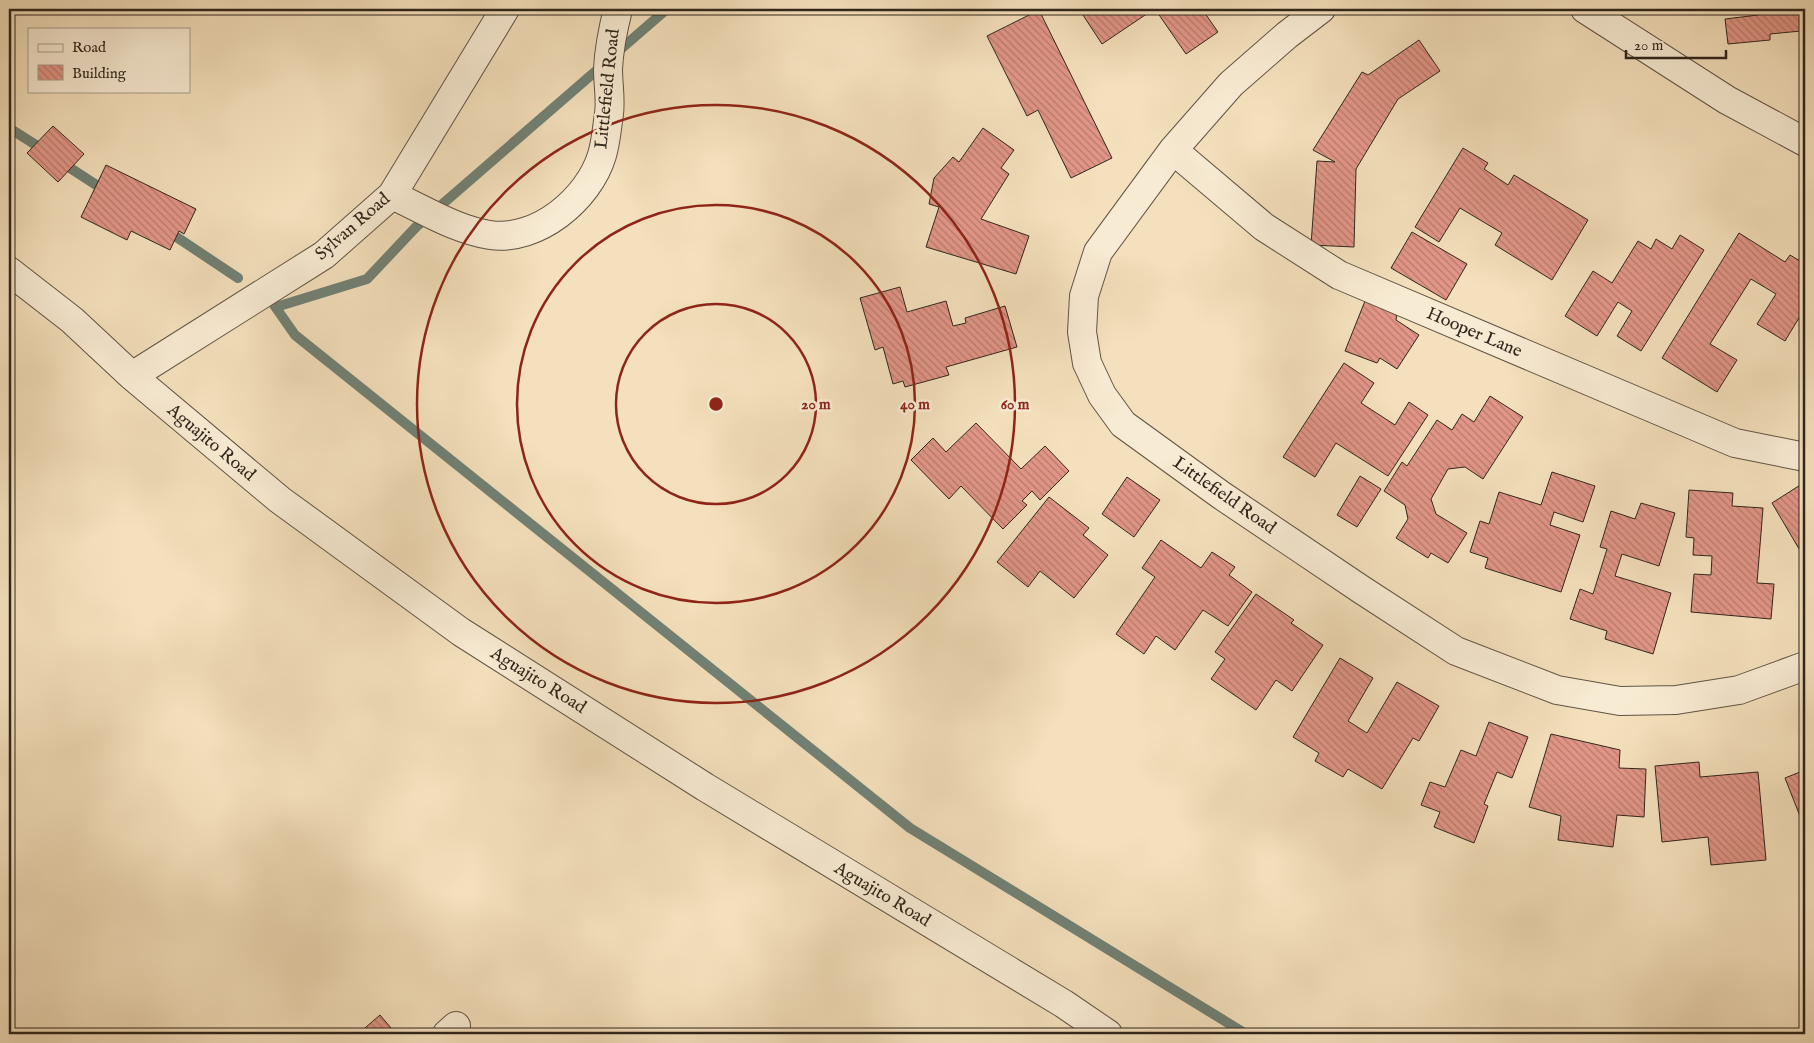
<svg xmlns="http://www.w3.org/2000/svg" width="1814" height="1043" viewBox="0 0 1814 1043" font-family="'IM FELL English',serif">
<defs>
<pattern id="building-back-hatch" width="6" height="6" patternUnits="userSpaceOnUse" patternTransform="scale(1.25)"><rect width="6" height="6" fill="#e29687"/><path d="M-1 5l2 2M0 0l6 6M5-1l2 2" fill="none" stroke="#b87a6e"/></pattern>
</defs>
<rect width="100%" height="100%" fill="#f4e0bc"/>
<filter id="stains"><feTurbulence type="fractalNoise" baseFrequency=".004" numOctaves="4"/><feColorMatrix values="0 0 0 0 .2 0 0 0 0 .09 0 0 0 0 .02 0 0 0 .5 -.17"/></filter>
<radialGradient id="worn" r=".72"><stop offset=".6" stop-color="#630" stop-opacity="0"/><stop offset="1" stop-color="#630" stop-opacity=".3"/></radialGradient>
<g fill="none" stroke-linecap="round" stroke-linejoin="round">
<path stroke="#718175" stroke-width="10" d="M615,54L667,9
M9,128L47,152
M61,162L107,192
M166,230L238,278
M274,305L295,335L910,828L1246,1034
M276,307L367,279L416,227L604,64"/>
</g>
<path fill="url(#building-back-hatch)" stroke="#30261c" d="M1087,9H1154L1102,44L1081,12Z
M1155,9H1202L1218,32L1186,54Z
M1757,9H1805V24L1801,25V31L1770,34V40L1728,44L1725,19L1758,15Z
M1039,10L1112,158L1071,178L1038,110L1027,116L987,36Z
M1419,40L1440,71L1398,99L1356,169L1354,247L1311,245L1317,161L1335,162L1313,150L1362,72L1368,75Z
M53,126L84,154L58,182L27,153Z
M983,128L1014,150L1001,168L1009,174L981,219L1029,236L1016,274L926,247L939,207L929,204L934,178L953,157L959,162Z
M1463,148L1488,163L1484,169L1508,185L1514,175L1588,220L1552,280L1495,245L1502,233L1460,208L1439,242L1415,227Z
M106,165L196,209L184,234L179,231L170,250L131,231L127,240L81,217Z
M1412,232L1467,264L1446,300L1391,268Z
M1739,233L1785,262L1790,255L1805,264V308L1785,341L1757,324L1776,294L1751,279L1710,344L1737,360L1717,392L1662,358Z
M1680,235L1704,250L1641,351L1617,336L1632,311L1618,302L1597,336L1565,316L1593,271L1612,283L1638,241L1651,249L1656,239L1672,249Z
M900,287L907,312L946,301L953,326L966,323L965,318L1005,306L1017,347L946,367L949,375L905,387L903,381L893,384L883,347L875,350L860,298Z
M1365,301L1397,314L1396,320L1419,335L1397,369L1380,358L1377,363L1345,351Z
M1344,363L1374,383L1361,403L1395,425L1409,402L1428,415L1388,476L1336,443L1315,477L1283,457Z
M1490,396L1523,417L1483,479L1465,467L1448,469L1431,499L1436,514L1467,533L1448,563L1431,553L1428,558L1396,538L1408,519L1405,505L1384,491L1402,462L1407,466L1437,420L1452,430L1462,414L1474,422Z
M976,423L1021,469L1045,446L1069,471L1040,500L1032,491L1022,501L1027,505L1003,529L961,486L949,499L911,460L933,438L946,452Z
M1552,472L1595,486L1583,522L1554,512L1550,525L1580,535L1561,592L1485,568L1488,558L1470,552L1480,521L1489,524L1499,492L1541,505Z
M1360,476L1381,489L1357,527L1337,515Z
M1127,477L1160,500L1134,537L1102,514Z
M1805,482V559L1772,503Z
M1689,490L1733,493L1732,506L1763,508L1757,583L1774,584L1771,619L1691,612L1694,574L1711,575L1712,556L1693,555L1694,538L1686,537Z
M1049,497L1089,528L1083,535L1108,555L1074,598L1040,571L1028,587L997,562Z
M1641,503L1675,513L1659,566L1622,554L1615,576L1671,593L1653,654L1605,639L1607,631L1570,619L1580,589L1593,594L1607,549L1600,547L1611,511L1635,519Z
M1161,540L1201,568L1212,552L1235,567L1229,575L1252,592L1228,626L1203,610L1175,650L1156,636L1144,654L1116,634L1155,577L1142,568Z
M1256,594L1294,620L1291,623L1323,645L1292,691L1276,680L1256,710L1211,679L1225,659L1215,652Z
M1340,658L1373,678L1348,721L1367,733L1397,682L1439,706L1419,741L1413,738L1382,789L1348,769L1343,777L1315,761L1319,753L1293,737Z
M1489,722L1528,737L1512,778L1497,772L1484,804L1488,806L1474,843L1434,827L1440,812L1421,805L1430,782L1445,787L1461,750L1476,756Z
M1551,734L1620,750L1619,768L1646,769L1644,817L1617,815L1613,847L1558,840L1561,816L1529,807Z
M1699,762L1700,777L1758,772L1766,860L1711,865L1708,837L1662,842L1655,766Z
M1805,770V829L1785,778Z
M380,1015L396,1034H358Z"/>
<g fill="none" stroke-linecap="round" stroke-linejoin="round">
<g stroke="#615444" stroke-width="30">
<path id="minor" d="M1321,9L1287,35L1231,84L1173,150L1098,252L1084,296L1082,332L1087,363L1102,395L1123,424L1221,495L1362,590L1456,651L1557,690L1620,701L1676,700L1739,690L1805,666
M1585,9L1727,100L1805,142
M1173,150L1264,227L1339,275L1735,443L1805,457
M392,195C423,209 456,230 490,235C537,242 589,199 602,155C606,142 607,127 609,114C611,99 608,84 608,69C609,48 613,29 618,9
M9,271L72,320L132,376L280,500L461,632L705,787L1064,1004L1108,1034
M132,376L324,255L392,195L505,9
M447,1034L456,1026"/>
</g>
<use href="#minor" stroke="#f8ebd3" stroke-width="28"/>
</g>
<g fill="none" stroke="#8f2418" stroke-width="2.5">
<circle cx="716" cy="404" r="100"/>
<circle cx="716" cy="404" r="199"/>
<circle cx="716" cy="404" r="299"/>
</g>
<g text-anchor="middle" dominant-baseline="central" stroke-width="5" stroke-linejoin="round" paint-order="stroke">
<g font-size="18" fill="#30261c" stroke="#f8ebd3">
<text transform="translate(608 89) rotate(-84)">Littlefield Road</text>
<text transform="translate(353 227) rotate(-41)">Sylvan Road</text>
<text transform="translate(1474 333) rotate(23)">Hooper Lane</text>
<text transform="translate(211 443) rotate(40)">Aguajito Road</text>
<text transform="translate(1224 496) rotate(35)">Littlefield Road</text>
<text transform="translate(538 681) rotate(32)">Aguajito Road</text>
<text transform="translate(882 895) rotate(31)">Aguajito Road</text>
</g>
</g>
<circle cx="716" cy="404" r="8" fill="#8f2418" stroke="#f8ebd3" stroke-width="2.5"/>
<g font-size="15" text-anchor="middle" font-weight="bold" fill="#8f2418" stroke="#f8ebd3" stroke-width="5" stroke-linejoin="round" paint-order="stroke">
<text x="816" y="409">20 m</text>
<text x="915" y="409">40 m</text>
<text x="1015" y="409">60 m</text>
</g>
<rect width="1814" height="1043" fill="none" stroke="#f4e0bc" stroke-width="30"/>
<rect x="10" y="10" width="1794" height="1023" fill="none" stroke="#30261c" stroke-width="2.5"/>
<rect x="15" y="15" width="1784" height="1013" fill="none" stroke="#30261c"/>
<rect x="28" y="28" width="162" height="65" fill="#f8ebd3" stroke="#a89c8a"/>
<rect x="38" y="44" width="25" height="8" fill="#f8ebd3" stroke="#a89c8a"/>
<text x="72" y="52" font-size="15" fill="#30261c">Road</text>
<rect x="38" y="65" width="25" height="15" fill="url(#building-back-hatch)" stroke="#a89c8a"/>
<text x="72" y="78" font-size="15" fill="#30261c">Building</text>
<path d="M1626 50v8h100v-8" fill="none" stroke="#30261c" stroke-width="2.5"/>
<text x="1634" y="50" font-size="15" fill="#30261c" stroke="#f8ebd3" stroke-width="4" paint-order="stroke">20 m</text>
<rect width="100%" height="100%" filter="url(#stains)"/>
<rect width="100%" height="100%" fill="url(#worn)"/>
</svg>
